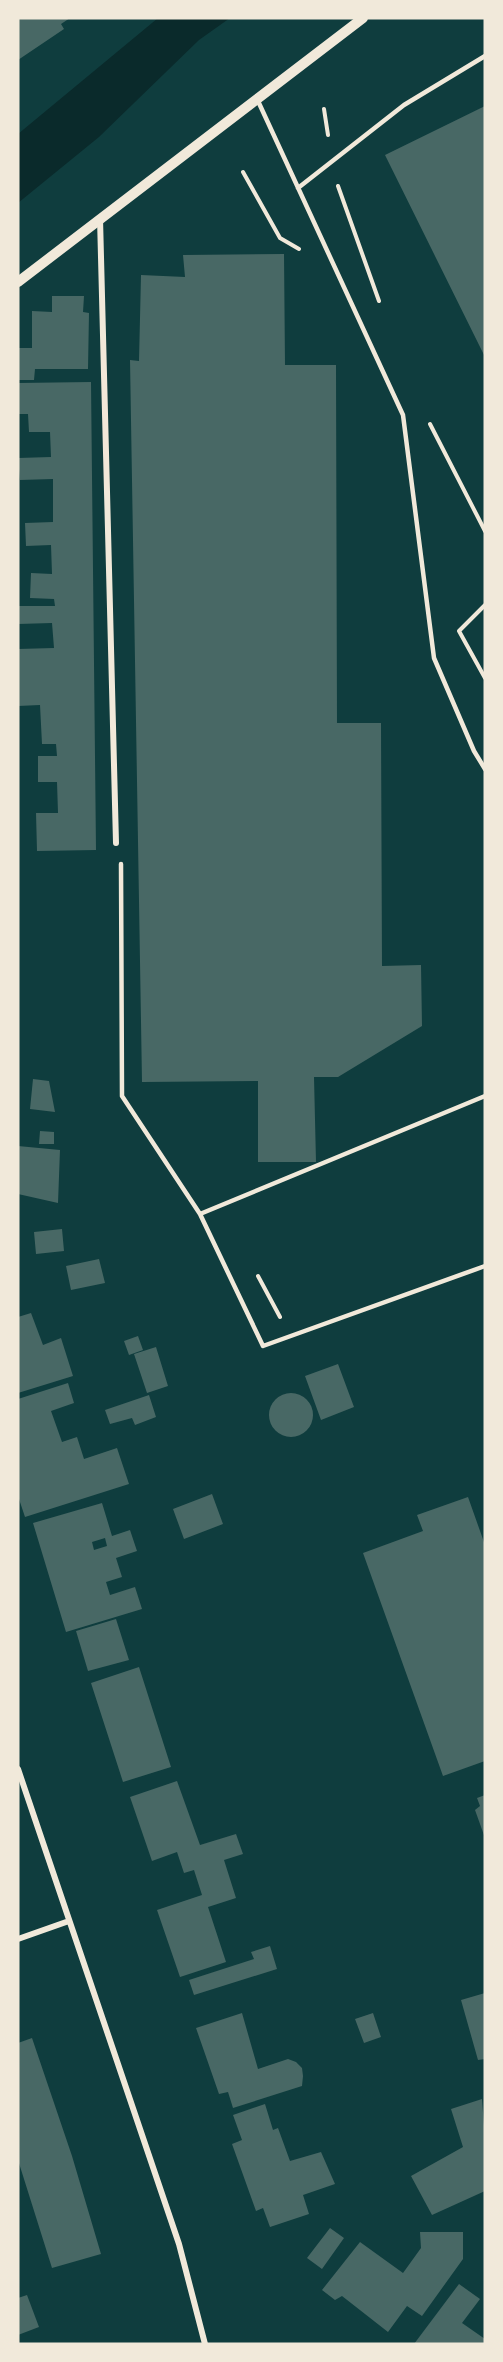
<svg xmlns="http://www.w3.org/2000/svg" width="503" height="2362" viewBox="0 0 503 2362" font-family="Helvetica,sans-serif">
<rect width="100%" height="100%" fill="#0f3d3e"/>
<path fill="#0a2a2b" d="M158,18H230L199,40L99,137L18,203V134Z"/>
<path fill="#486865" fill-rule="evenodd" d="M18,18H70L61,24L64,29L18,60Z
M485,106V357L385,155Z
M284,254L285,365H336L337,723H381L382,966L421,965L422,1026L338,1077H314L316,1162H258V1081L142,1082L130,360L139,361L141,275L185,277L183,255Z
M52,296H84L83,312L89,313L88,369H35L34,380H18V348H32V311L52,312Z
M91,382L96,850L37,851L36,813H58L57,782H38V756H57L56,744H42L40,705L18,706V649L54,648L52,623L18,624V606H55L54,599L30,598L31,573L52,574L51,545L26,546L25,523L53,522V479L20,480L18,458L51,457L50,432H29L28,414H18V383Z
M33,1079L49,1081L55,1112L30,1109Z
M40,1131L54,1132V1144H39Z
M18,1146L60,1150L58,1203L18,1194Z
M62,1229L64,1251L36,1254L34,1232Z
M99,1259L105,1283L71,1290L66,1266Z
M31,1313L43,1345L61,1338L73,1376L18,1393V1317Z
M138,1336L143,1350L129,1355L124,1341Z
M156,1347L168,1386L147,1393L134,1354Z
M338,1364L354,1407L321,1420L305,1376Z
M68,1383L74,1403L51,1411L62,1442L77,1437L84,1459L117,1448L129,1484L25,1517L18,1496V1399Z
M269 1415a22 22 0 1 1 44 0a22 22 0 1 1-44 0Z
M149,1395L156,1417L135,1425L132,1418L110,1424L105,1410Z
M212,1494L223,1524L184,1539L173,1509Z
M468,1497L485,1545V1761L443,1776L363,1553L423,1531L417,1515Z
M102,1503L112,1536L130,1530L137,1551L116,1558L122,1577L106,1582L110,1595L135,1587L142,1609L66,1632L33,1523ZM105,1538L107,1546L94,1550L92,1542Z
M116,1619L129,1660L88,1671L76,1631Z
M139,1667L171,1767L123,1782L91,1683Z
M177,1781L200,1845L236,1834L243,1854L224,1860L236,1898L208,1907L226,1962L180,1977L157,1910L202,1895L194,1870L184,1873L177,1852L152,1861L130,1797Z
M485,1795V1838L475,1810L480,1806L477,1798Z
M270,1946L277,1969L194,1995L189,1980L254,1959L251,1952Z
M485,1993V2059L478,2060L461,2000Z
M242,2013L258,2069L288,2059L296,2062L302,2068L303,2076L302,2086L233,2108L228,2092L219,2094L196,2028Z
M373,2013L381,2037L364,2043L355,2019Z
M32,2038L72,2156L101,2254L52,2268L18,2160V2043Z
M482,2099L485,2139V2191L432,2215L411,2176L463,2147L451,2109Z
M265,2104L273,2130L278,2128L290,2161L321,2152L335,2184L303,2195L309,2214L270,2227L263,2208L256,2211L232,2144L242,2140L233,2115Z
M330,2228L344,2238L322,2269L307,2258Z
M420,2232H463V2259L422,2316L407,2306L388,2332L342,2296L335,2300L322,2290L360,2242L403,2273L421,2248Z
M459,2284L480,2299L462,2323L485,2339V2344H414Z
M27,2295L39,2327L18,2335V2298Z"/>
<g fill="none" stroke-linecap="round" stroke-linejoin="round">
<path stroke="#f1e9da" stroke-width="4" d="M324,109L328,135
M243,172L280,238L299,249
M338,186L379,301
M430,424L485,531
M485,605L459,631L485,678
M258,1276L280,1317"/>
<path stroke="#f1e9da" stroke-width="4.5" d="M258,101L403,415L434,658L474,751L485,769
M298,188L404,105L485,56
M121,864L122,1096L200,1214
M485,1096L200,1214L263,1346L485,1266"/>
<path stroke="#f1e9da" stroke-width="6" d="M100,218L116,843
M18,1769L179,2244L205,2344
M18,1939L69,1921"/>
<path stroke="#f1e9da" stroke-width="10" d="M18,282L363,18"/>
</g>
<rect width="503" height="2362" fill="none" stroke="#f1e9da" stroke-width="39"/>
</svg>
